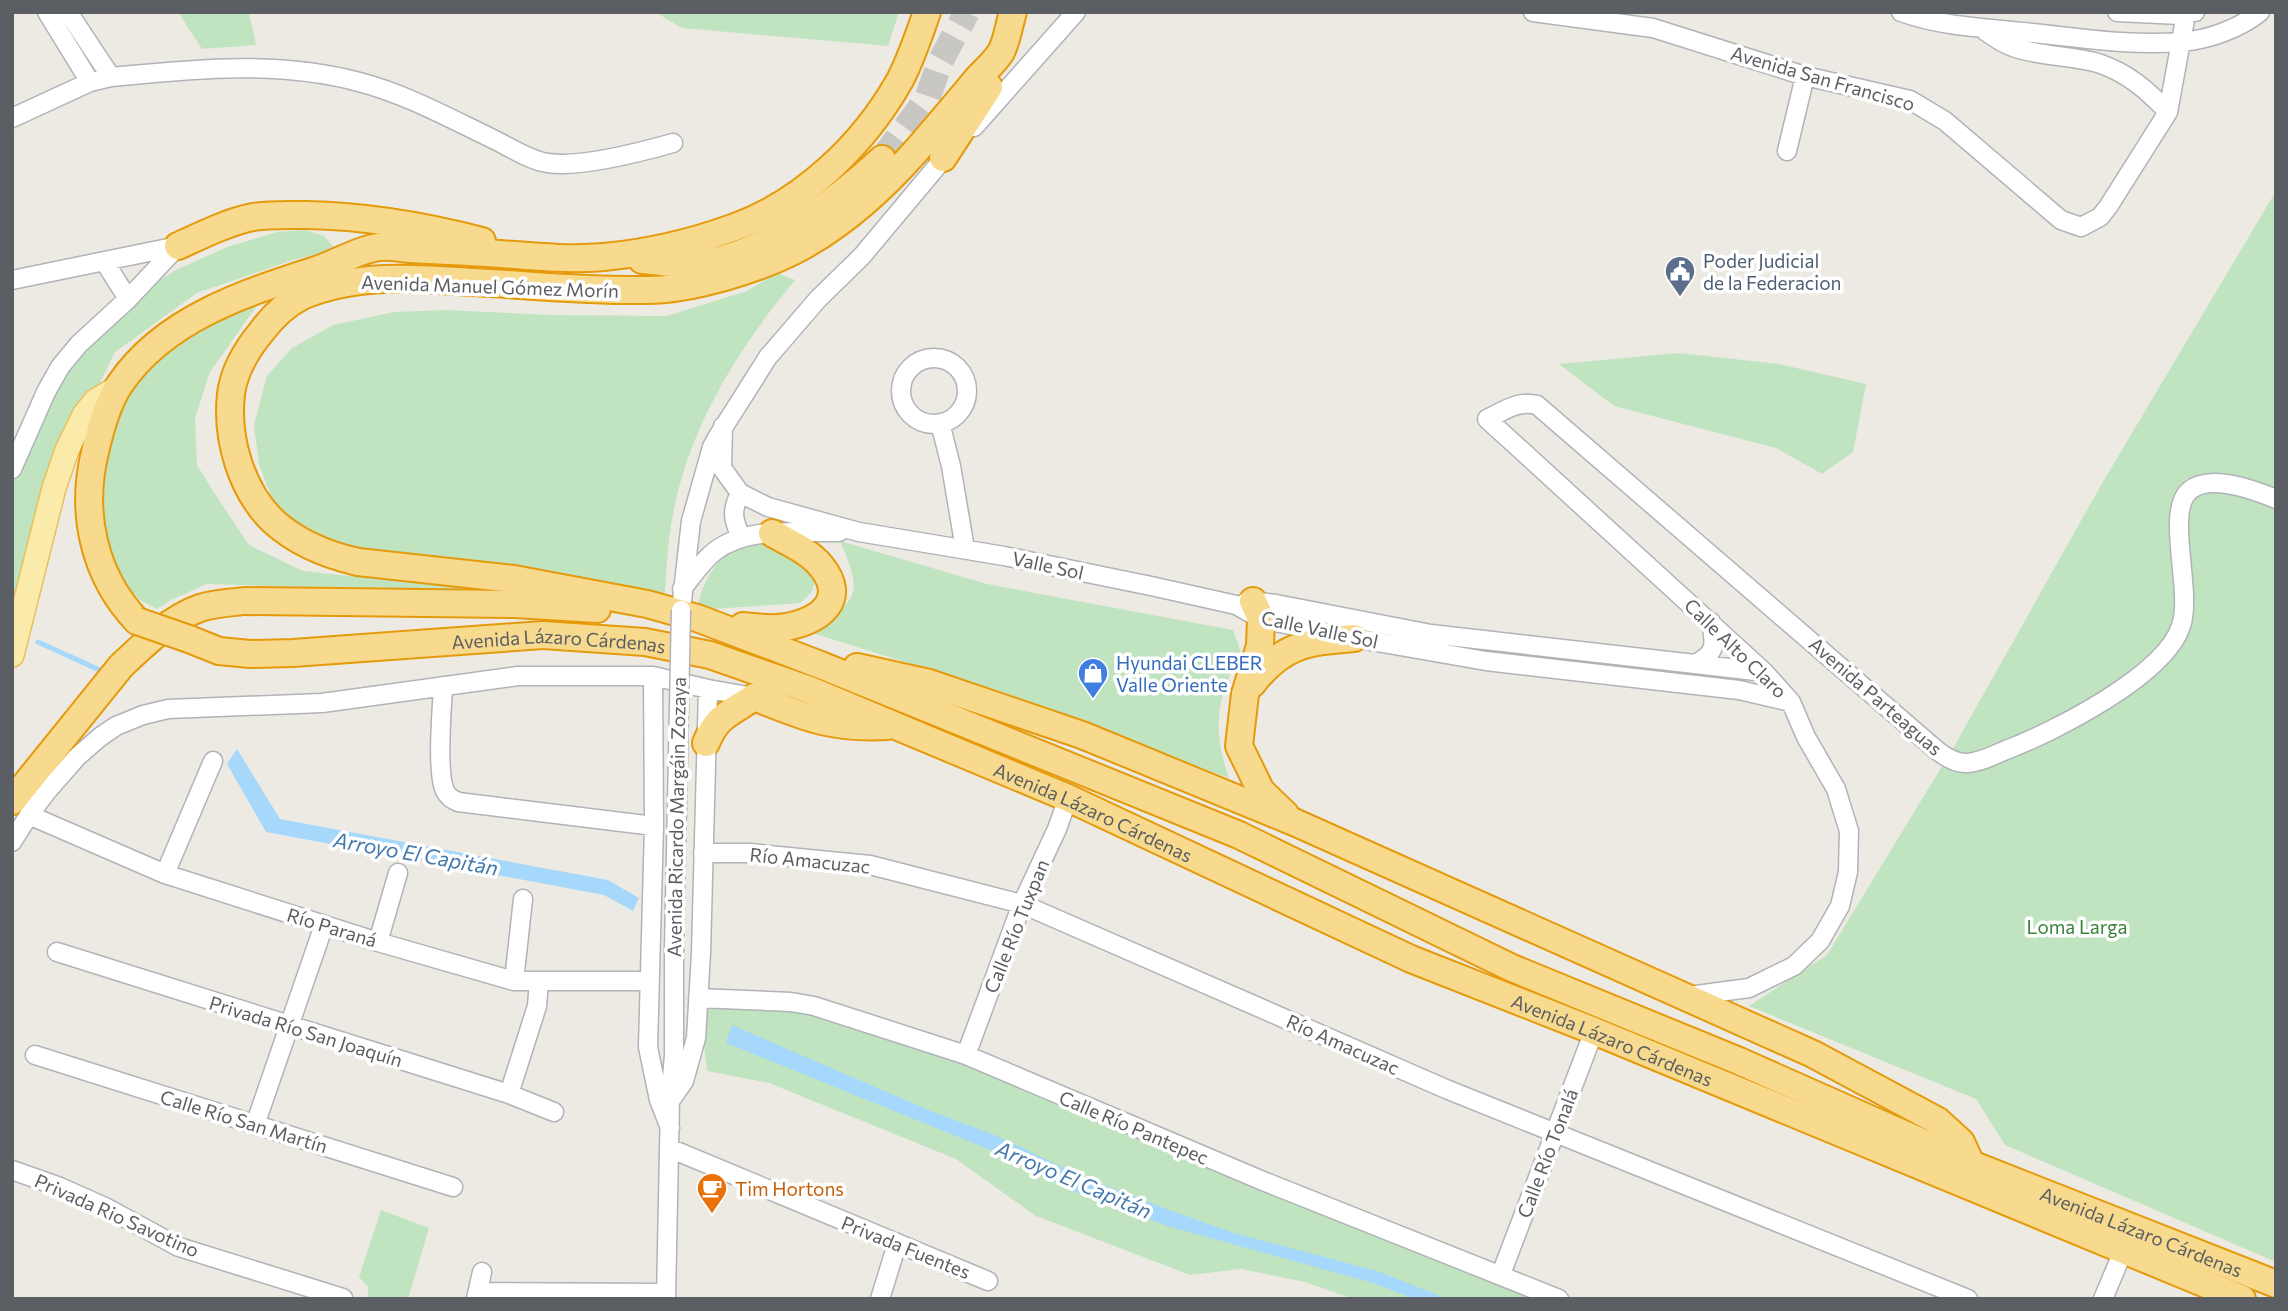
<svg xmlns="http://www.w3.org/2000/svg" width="2288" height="1311" viewBox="0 0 2288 1311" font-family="Commissioner,sans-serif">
<rect width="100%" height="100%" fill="#edeae3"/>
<path fill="#c1e4c0" d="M178,12H249L256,45L202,49Z
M655,12H899L888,46L682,28Z
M2276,191V1262L2005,1145L1976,1099L1749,1006L1827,955L1955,745L2101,485Z
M305,230L324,236L336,250L296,259L197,293L115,352L67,450L12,655V475L46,392L128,299L176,270L227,247L278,232Z
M777,273L795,280C738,349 690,425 673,514C667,545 666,578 664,610L337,558L276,508L259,465L254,425L267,376L292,348L333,325L394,312L445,310L552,315L667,316L747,291Z
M261,300L210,372L195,418L197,465L213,491L249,545L303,571L522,594L207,584L171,600L157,609L140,600L110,571L99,529L102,441L113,408L168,341Z
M1679,353L1779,364L1866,384L1853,452L1822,474L1776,448L1614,406L1559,364Z
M840,541L987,584L1233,630L1241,652C1216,697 1212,730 1229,778L969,682L796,628C853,605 868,604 840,541Z
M765,542L807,567L815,581L811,593L800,603L699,610C696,589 722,549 743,543C750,542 758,542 765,542Z
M698,998L840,1013L1559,1299H1353L1305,1282L1241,1269L1190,1275L1036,1216L956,1159L769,1083L707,1071Z
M381,1210L429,1228L408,1299H368V1287L359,1277Z"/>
<path fill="#a5d8fb" d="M237,749L280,819L608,880L639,898L633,911L604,895L266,832L227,764Z
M732,1025L931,1111L997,1136L1081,1176L1172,1211L1234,1233L1377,1271L1448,1299H1415L1373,1283L1167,1226L1072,1191L993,1151L726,1043Z"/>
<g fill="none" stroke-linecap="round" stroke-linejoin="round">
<path stroke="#a5d8fb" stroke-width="5" d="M38,642L106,673"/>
<path stroke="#c8c7c3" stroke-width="26" stroke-dasharray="26 13" stroke-linecap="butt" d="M882,159L927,99L941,60L967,12"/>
<g stroke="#b0b3b7" stroke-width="21">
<path id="minor" d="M47,12L90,82
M68,12L111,77
M1533,12L1653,28L1805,76L1910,100L1945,121L2061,220L2081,227L2100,217L2108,207L2168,112L2186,14
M1901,12C1942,27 1988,28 2032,33C2081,38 2131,46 2181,42C2207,40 2239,29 2260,12
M2117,12L2180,15L2195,12
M1981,28C1991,35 2001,43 2013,47C2040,57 2071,55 2098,63C2128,73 2147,90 2168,112
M12,118L90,82L111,77C194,69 277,60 359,82C406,94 451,119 495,140C511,148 531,161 548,163C581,168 641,152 673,143
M974,127L1076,12
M1787,151L1805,76
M104,261L128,299
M12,280L178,246
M901 391a33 33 0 1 1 66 0a33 33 0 1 1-66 0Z
M940,423L951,466L965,549
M723,426L722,468L740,493L768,507L859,532L1004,556L1151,586L1236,605L1261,619L1354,638L1486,661L1739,690L1791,702
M12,469L46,392L60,367L79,344L128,299L178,246
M740,493C731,511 733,520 741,537
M682,589C692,577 702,561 715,551C748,526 799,533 839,532
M1246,602L1253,601L1276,604L1431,634L1695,664C1717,653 1715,644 1711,622
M681,610L691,521L712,447L718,436L768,357L818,299L862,256L949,152
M1695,664L1764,672
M653,676L654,826L648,1047L659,1100L670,1128
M443,686C442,710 436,772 445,791C448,797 452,799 458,802L654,826
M29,815L165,874L378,942L514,981H649
M12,842L29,815L48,790L77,757L100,737L116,726L143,715L168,709L322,703L518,676H653L708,689L754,697
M703,853H750L870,865L1022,904L1446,1089L1968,1299
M165,874L213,761
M378,942L398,873
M57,952L509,1094L554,1112
M514,981L523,899
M1689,996L1749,988L1794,966L1820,941L1840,906L1848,872L1849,831L1836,789L1806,737L1791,702L1764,672L1487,419C1504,411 1518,400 1537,405L1933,747C1942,755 1953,763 1966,763C1979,763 1994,755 2006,750C2053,732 2165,676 2181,626C2193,591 2165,513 2189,491C2210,473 2254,490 2276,499
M698,998L791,1002L814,1006L966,1055L1263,1181L1559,1299
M35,1055L453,1187
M966,1055L1022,904L1057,829L1068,798
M509,1094L537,1006L539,981
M670,1101L684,1081L696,1038L701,953L708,689
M255,1125L324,925
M669,1148L988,1281
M12,1170L60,1187L105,1207L179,1247L343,1298
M1501,1274L1594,1031
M478,1292L666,1293
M476,1299L482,1272
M666,1299L670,1101L674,1055V949
M880,1299L897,1244
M2103,1299L2124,1249"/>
</g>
<g stroke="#eabf5e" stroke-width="26">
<path id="major" d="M12,655L54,488L67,450L84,415L95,401L118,387"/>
</g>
<g stroke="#e59a0b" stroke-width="30">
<g id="highway">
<path id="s1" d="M1013,12C1009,25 1007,41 1001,52C995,62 984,71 977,79C956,104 936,128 915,152C883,188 843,224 801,247C760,269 692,290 646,290C589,291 530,285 473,282C416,278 356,273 302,296C286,304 273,316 262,331C247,349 234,370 231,394C226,438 241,490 273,521C297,543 327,555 358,562L514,579L647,604L697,618L818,664L1239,835L1512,968L1739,1061L1971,1164L2276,1284"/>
<path d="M943,158L989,87"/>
<path d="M178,246C202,235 228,222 253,217C270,214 290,215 307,215C367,216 424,226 482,241"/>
<path d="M642,260C660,261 683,266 701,264C769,253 833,204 882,159"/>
<path d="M1253,601L1261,619L1260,646L1245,694L1239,746L1261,791L1285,814"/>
<path d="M137,621C94,576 80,513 95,452C100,430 107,403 120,384C164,319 245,293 316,270C335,264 360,249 379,247C389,246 400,248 409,249C430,250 450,251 470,252C514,254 560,261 604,257C647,253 694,242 735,227C804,202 864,144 900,80C911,59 919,35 927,12"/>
<path d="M743,626C757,627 772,630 786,627C819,621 849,600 821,566C809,551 789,543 772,533"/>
<path id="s2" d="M189,639L219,651L250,654L293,653L543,635L645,642L710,655L810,690L1068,798L1411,959L1594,1031L2242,1299"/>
<path d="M857,667L929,683L1082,735L1294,822L1813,1054L1938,1121L1961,1142L1971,1164"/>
<path d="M1252,684C1283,644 1307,642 1354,638"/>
<path d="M706,743C718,714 730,714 754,697C805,717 830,729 887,726"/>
<path d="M12,801L121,666C143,645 171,618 200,608C214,603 230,603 244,601L515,604L597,609"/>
</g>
</g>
<use href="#minor" stroke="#fff" stroke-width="18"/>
<use href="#major" stroke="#fbebaa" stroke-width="23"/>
<use href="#highway" stroke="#f8da8f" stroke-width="26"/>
<g stroke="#b0b3b7" stroke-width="21" stroke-linecap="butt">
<path id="minor-bridge" d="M674,949L681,610"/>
</g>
<g stroke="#e59a0b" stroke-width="30" stroke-linecap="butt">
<path id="highway-bridge" d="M137,621L189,639"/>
</g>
<use href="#minor-bridge" stroke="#fff" stroke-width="18"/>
<use href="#highway-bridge" stroke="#f8da8f" stroke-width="26"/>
</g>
<defs>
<g id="civic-pin" transform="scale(1.575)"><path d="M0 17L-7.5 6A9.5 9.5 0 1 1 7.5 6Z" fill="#5c6f8a" stroke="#fff"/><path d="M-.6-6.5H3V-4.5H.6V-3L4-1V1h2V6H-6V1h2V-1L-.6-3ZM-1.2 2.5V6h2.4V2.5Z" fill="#fff"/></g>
<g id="shop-pin" transform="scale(1.575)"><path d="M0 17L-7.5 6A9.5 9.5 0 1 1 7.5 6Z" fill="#3f7fe0" stroke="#fff"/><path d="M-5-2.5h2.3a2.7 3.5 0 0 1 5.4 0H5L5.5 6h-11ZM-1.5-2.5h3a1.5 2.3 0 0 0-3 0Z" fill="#fff"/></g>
<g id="cafe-pin" transform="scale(1.575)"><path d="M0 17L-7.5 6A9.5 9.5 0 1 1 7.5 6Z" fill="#e8710a" stroke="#fff"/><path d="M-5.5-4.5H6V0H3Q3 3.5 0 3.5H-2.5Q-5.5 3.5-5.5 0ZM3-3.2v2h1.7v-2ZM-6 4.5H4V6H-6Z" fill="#fff"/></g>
</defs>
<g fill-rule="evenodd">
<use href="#civic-pin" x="1680" y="271"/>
<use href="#shop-pin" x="1093" y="673"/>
<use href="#cafe-pin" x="712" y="1188"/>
</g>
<g text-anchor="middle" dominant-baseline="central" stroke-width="7" stroke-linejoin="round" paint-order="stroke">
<g font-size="19" fill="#5b5f63" stroke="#fff">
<text transform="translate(1823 78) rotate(16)">Avenida San Francisco</text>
<text transform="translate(490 286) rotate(2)">Avenida Manuel Gómez Morín</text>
<text transform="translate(1048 565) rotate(12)">Valle Sol</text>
<text transform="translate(1320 629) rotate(12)">Calle Valle Sol</text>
<text stroke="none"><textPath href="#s2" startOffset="373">Avenida Lázaro Cárdenas</textPath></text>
<text transform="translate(1736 648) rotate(44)">Calle Alto Claro</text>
<text transform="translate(1876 696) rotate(41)">Avenida Parteaguas</text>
<text stroke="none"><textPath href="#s2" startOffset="940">Avenida Lázaro Cárdenas</textPath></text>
<text transform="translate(676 817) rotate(-89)">Avenida Ricardo Margáin Zozaya</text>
<text transform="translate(810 860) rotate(6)">Río Amacuzac</text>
<text transform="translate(1016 926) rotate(-68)">Calle Río Tuxpan</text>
<text transform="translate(332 927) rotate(17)">Río Paraná</text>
<text transform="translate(306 1031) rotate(17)">Privada Río San Joaquín</text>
<text stroke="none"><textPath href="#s2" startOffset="1507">Avenida Lázaro Cárdenas</textPath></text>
<text transform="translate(1343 1044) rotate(24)">Río Amacuzac</text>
<text transform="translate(244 1121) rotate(17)">Calle Río San Martín</text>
<text transform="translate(1134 1127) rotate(23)">Calle Río Pantepec</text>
<text transform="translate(1547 1153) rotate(-69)">Calle Río Tonalá</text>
<text transform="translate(117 1215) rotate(24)">Privada Rio Savotino</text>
<text stroke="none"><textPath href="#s1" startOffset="3104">Avenida Lázaro Cárdenas</textPath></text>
<text transform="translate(906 1247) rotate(22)">Privada Fuentes</text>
</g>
<g font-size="19" fill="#4e5e75" stroke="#fff" text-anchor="start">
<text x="1703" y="260">Poder Judicial<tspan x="1703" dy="22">de la Federacion</tspan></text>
</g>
<g font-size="19" fill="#366cbe" stroke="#fff" text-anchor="start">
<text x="1116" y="662">Hyundai CLEBER<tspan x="1116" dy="22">Valle Oriente</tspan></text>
</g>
<g font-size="19" fill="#39843a" stroke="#fff">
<text x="2077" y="926">Loma Larga</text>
</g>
<g font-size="19" fill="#c56008" stroke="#fff" text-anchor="start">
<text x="735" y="1188">Tim Hortons</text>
</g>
<g font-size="21" font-style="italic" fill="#4379ac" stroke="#fff">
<text transform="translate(416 853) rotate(10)">Arroyo El Capitán</text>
<text transform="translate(1074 1179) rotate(23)">Arroyo El Capitán</text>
</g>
</g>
<rect width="2288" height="1311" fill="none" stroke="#5b5f63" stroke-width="28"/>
</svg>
